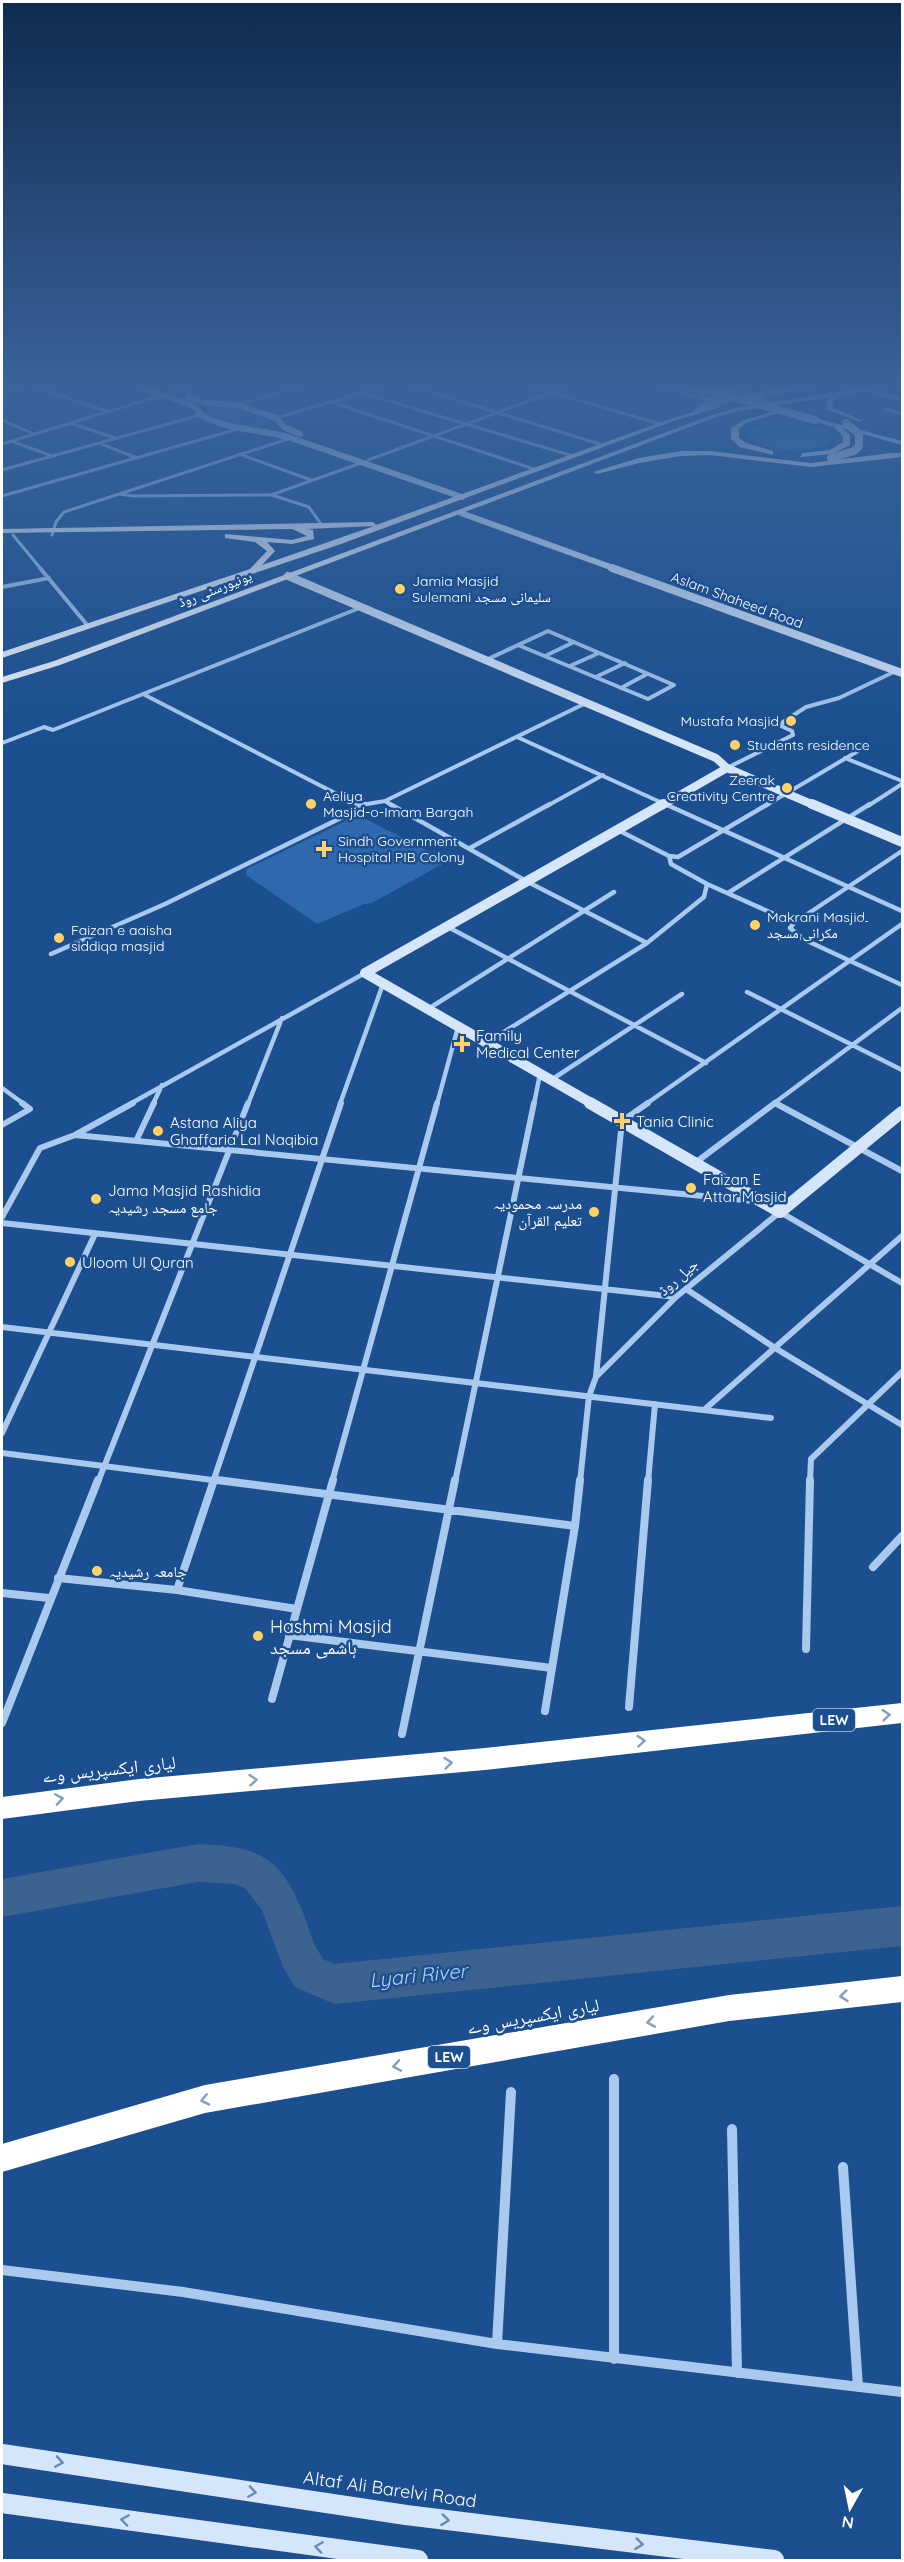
<svg xmlns="http://www.w3.org/2000/svg" width="904" height="2562" viewBox="0 0 904 2562" font-family="Quicksand,'Noto Naskh Arabic',sans-serif">
<rect width="100%" height="100%" fill="#1b4f8f"/>
<path fill="#2e69ad" d="M223,406L270,419L271,423C249,434 226,421 205,414L210,407Z
M790,422L827,430L834,439C820,457 760,453 747,435L748,430L764,423Z
M358,815L448,861L372,903L364,904L317,924L246,875V869Z"/>
<g fill="none" stroke-linecap="round" stroke-linejoin="round">
<path fill="#3c6290" fill-rule="evenodd" d="M198,1844C255,1846 280,1855 302,1910C308,1923 310,1937 317,1949L323,1959L334,1964L902,1906V1946L334,2004L295,1987L283,1967L262,1910L246,1889L235,1884L198,1882L2,1917V1879Z"/>
<path stroke="#a9c9ee" stroke-width="3" d="M398,382L603,445
M515,382L660,424
M643,382L708,400
M2,384L15,389
M30,385L106,411
M867,390L902,400
M2,393L43,382
M362,393L573,456
M331,402L537,470
M237,405L315,382
M885,409L902,414
M276,418L400,382
M2,420L34,434
M70,423L115,438
M11,441L52,456
M99,443L137,458
M2,444L205,382
M239,454L311,480
M368,460L581,382
M2,470L200,415
M119,494L134,496L271,495L361,463
M272,495L309,507L323,527
M2,496L238,429
M13,535L41,569
M52,535L56,522L64,512L291,438"/>
<path stroke="#a9c9ee" stroke-width="4" d="M40,568L88,626
M2,587L49,578
M548,631L674,685L648,699L518,645Z
M545,656L574,642
M486,660L518,645
M570,666L599,653
M596,677L625,663
M621,688L647,674
M143,694L362,607
M517,737L669,806
M2,743L44,727L53,730L143,694L360,806
M845,758L902,781
M727,768L793,735L792,731L781,726L783,722L806,707L839,698L896,671
M385,801L393,806
M361,805L385,801L586,703
M547,806L603,775
M765,806L858,751
M868,806L902,784"/>
<path stroke="#a9c9ee" stroke-width="4.5" d="M390,804L526,881L647,943
M665,804L902,911
M361,805L366,804
M618,830L669,856L671,864L707,884L794,923L790,928L803,939L902,985
M470,848L550,804
M669,856L678,857L768,804
M728,893L870,804
M794,923L902,851
M446,926L706,1063
M51,954L165,904L351,813L361,805L359,804
M747,992L902,1070
M428,1009L614,892
M486,1043L647,943L704,897L707,884
M551,1080L682,994
M2,1088L24,1104
M775,1103L777,1104
M130,1104L365,973
M153,1104L162,1085
M248,1104L282,1018
M340,1104L383,984
M437,1104L458,1027
M534,1104L540,1074
M646,1104L902,924
M773,1104L902,1008"/>
<path stroke="#a9c9ee" stroke-width="6" d="M775,1103L902,1171
M2,1125L30,1109L22,1103
M75,1135L754,1201
M136,1141L154,1103
M695,1163L775,1103
M2,1217L40,1148L75,1135L133,1103
M2,1223L676,1297
M686,1289L775,1348L902,1425
M2,1327L771,1418
M596,1376L622,1121L648,1103
M704,1410L902,1236
M2,1433L95,1234
M2,1453L228,1482
M98,1482L248,1103
M213,1482L341,1103
M332,1482L437,1103
M455,1482L534,1103
M580,1482L589,1396L596,1377L676,1297L780,1212L902,1283
M648,1482L655,1404
M810,1482L811,1459L902,1372"/>
<path stroke="#a9c9ee" stroke-width="8" d="M217,1480L575,1526
M873,1567L902,1536
M58,1578L177,1590L297,1609
M177,1590L214,1480
M2,1593L49,1598
M289,1635L552,1668
M806,1649L810,1480
M272,1699L333,1480
M629,1707L648,1480
M545,1711L575,1526L580,1480
M2,1723L98,1480
M402,1734L455,1480"/>
<path stroke="#a9c9ee" stroke-width="10" d="M614,2079V2359
M732,2129L737,2373
M843,2167L858,2387
M2,2270L183,2292L497,2344L902,2392
M497,2344L511,2092"/>
<path stroke="#d6e6fa" stroke-width="6" d="M127,382L194,406C198,409 199,414 203,416C230,431 262,429 291,438L462,497
M863,382L877,384
M188,397L206,403L237,405L276,418L284,427L300,434
M709,405L729,399L833,382
M697,411L720,395L745,382
M461,513L616,569"/>
<path stroke="#d6e6fa" stroke-width="8" d="M612,568L902,673
M288,576L716,758L727,768L816,806
M661,806L727,768"/>
<path stroke="#d6e6fa" stroke-width="10" d="M812,804L902,842
M365,973L593,1104
M365,973L663,804"/>
<path stroke="#d6e6fa" stroke-width="12" d="M590,1103L780,1212L902,1112"/>
<path stroke="#d6e6fa" stroke-width="20" d="M2,2454L406,2515L774,2560
M2,2503L418,2560"/>
<path fill="#f0f6ff" fill-rule="evenodd" d="M662,382C681,382 701,389 714,403L709,404L698,394Z
M714,382H748L717,384Z
M902,382V386L844,395L832,402L833,408L861,420V422L828,410L826,401L830,397L740,411L716,417L60,665L2,683V677L54,661L712,415L740,407Z
M718,404L720,407L671,422L341,544L2,658V652L250,569L267,551L255,542L225,538V534L292,540L307,536L292,529L2,533V529L373,522L376,525L667,420ZM374,526L262,565L275,551L267,542L292,544L314,539L313,530L307,529Z
M779,410L784,411L746,423L739,429V438L746,443L773,451V455L740,447L731,439V428L742,421Z
M815,418L902,441V445L842,428L850,435V445L832,454L800,457L803,453L830,450L843,442V436L834,427L813,421Z
M681,451H710L811,463L891,453H902V457L811,467L710,455L681,456L639,463L597,474L593,472L639,458Z"/>
<path fill="#fff" fill-rule="evenodd" d="M902,1703V1723L485,1770L139,1801L2,1819V1797L139,1779L485,1748Z
M902,1976V2002L729,2021L205,2113L2,2172V2144L205,2085L729,1995Z"/>
<path stroke="#d6e6fa" stroke-width="6" d="M756,382L744,389L750,395L764,400"/>
<path stroke="#f0f6ff" stroke-width="8" d="M679,382L815,420
M831,458L854,451L859,446V434L846,423"/>
</g>
<defs><path id="oneway-chevron" d="M-2-3.5L2.5 0L-2 3.5" fill="none" stroke-width="1.6" stroke-linecap="round" stroke-linejoin="round" transform="scale(1.5)"/></defs>
<g stroke="#829ec1">
<use href="#oneway-chevron" transform="translate(886 1715) rotate(-5)"/>
<use href="#oneway-chevron" transform="translate(641 1741) rotate(-5)"/>
<use href="#oneway-chevron" transform="translate(448 1763) rotate(-6)"/>
<use href="#oneway-chevron" transform="translate(253 1780) rotate(-5)"/>
<use href="#oneway-chevron" transform="translate(59 1799) rotate(-9)"/>
<use href="#oneway-chevron" transform="translate(844 1996) rotate(174)"/>
<use href="#oneway-chevron" transform="translate(651 2022) rotate(170)"/>
<use href="#oneway-chevron" transform="translate(397 2066) rotate(170)"/>
<use href="#oneway-chevron" transform="translate(205 2100) rotate(167)"/>
</g>
<g stroke="#668bba">
<use href="#oneway-chevron" transform="translate(59 2462) rotate(9)"/>
<use href="#oneway-chevron" transform="translate(252 2492) rotate(9)"/>
<use href="#oneway-chevron" transform="translate(125 2520) rotate(-172)"/>
<use href="#oneway-chevron" transform="translate(445 2520) rotate(7)"/>
<use href="#oneway-chevron" transform="translate(639 2544) rotate(7)"/>
<use href="#oneway-chevron" transform="translate(319 2547) rotate(-172)"/>
</g>
<linearGradient id="sky" x2="0" y2="1"><stop stop-color="#0f2b4f"/><stop offset="0.52" stop-color="#39639b"/><stop offset="1" stop-color="#39639b" stop-opacity="0"/></linearGradient>
<rect width="904" height="740" fill="url(#sky)"/>
<g fill="#ffd166" stroke="#1b4f8f" stroke-width="2">
<circle cx="400" cy="589" r="6"/>
<circle cx="791" cy="721" r="6"/>
<circle cx="735" cy="745" r="6"/>
<circle cx="787" cy="788" r="6"/>
<circle cx="311" cy="804" r="6"/>
<path d="M321 840h6v6h6v6h-6v6h-6v-6h-6v-6h6z"/>
<circle cx="755" cy="925" r="6"/>
<circle cx="59" cy="938" r="6"/>
<path d="M459 1035h6v6h6v6h-6v6h-6v-6h-6v-6h6z"/>
<path d="M619 1112h6v6h6v6h-6v6h-6v-6h-6v-6h6z"/>
<circle cx="158" cy="1131" r="6"/>
<circle cx="691" cy="1188" r="6"/>
<circle cx="96" cy="1199" r="6"/>
<circle cx="594" cy="1212" r="6"/>
<circle cx="70" cy="1262" r="6"/>
<circle cx="97" cy="1571" r="6"/>
<circle cx="258" cy="1636" r="6"/>
</g>
<g text-anchor="middle" dominant-baseline="central" stroke-width="5" stroke-linejoin="round" paint-order="stroke">
<g font-size="14" fill="#fff" stroke="#1b4f8f" text-anchor="start">
<text x="412" y="581">Jamia Masjid<tspan x="412" dy="16">Sulemani سلیمانی مسجد</tspan></text>
<text x="779" y="721" text-anchor="end">Mustafa Masjid</text>
<text x="747" y="745">Students residence</text>
<text x="775" y="780" text-anchor="end">Zeerak<tspan x="775" dy="16">Creativity Centre</tspan></text>
<text x="323" y="796">Aeliya<tspan x="323" dy="16">Masjid-o-Imam Bargah</tspan></text>
<text x="338" y="841">Sindh Government<tspan x="338" dy="16">Hospital PIB Colony</tspan></text>
<text x="767" y="917">Makrani Masjid۔<tspan x="767" dy="16">مکرانی مسجد</tspan></text>
<text x="71" y="930">Faizan e aaisha<tspan x="71" dy="16">siddiqa masjid</tspan></text>
</g>
<g font-size="14" fill="#fff" stroke="#1b4f8f">
<text transform="translate(215 589) rotate(-21)">یونیورسٹی روڈ</text>
<text transform="translate(737 600) rotate(20)">Aslam Shaheed Road</text>
</g>
<g fill="#1b4f8f" stroke="#bbcadd" stroke-width="1.5">
<rect x="813" y="1709" width="42" height="22" rx="4.5"/>
<rect x="428" y="2046" width="42" height="22" rx="4.5"/>
</g>
<g font-size="14" font-weight="bold" fill="#fff">
<text x="834" y="1720">LEW</text>
<text x="449" y="2057">LEW</text>
</g>
<g font-size="15" fill="#fff" stroke="#1b4f8f" text-anchor="start">
<text x="476" y="1035">Family<tspan x="476" dy="17">Medical Center</tspan></text>
<text x="636" y="1121">Tania Clinic</text>
<text x="170" y="1122">Astana Aliya<tspan x="170" dy="17">Ghaffaria Lal Naqibia</tspan></text>
<text x="703" y="1179">Faizan E<tspan x="703" dy="17">Attar Masjid</tspan></text>
<text x="108" y="1190">Jama Masjid Rashidia<tspan x="108" dy="17">جامع مسجد رشیدیہ</tspan></text>
<text x="582" y="1203" text-anchor="end">مدرسہ محمودیہ<tspan x="582" dy="17">تعلیم القرآن</tspan></text>
<text x="82" y="1262">Uloom Ul Quran</text>
<text x="109" y="1571">جامعہ رشیدیہ</text>
</g>
<g font-size="15" fill="#fff" stroke="#1b4f8f">
<text transform="translate(678 1277) rotate(-41)">جیل روڈ</text>
</g>
<g font-size="18" fill="#fff" stroke="#1b4f8f" text-anchor="start">
<text x="270" y="1626">Hashmi Masjid<tspan x="270" dy="21">ہاشمی مسجد</tspan></text>
</g>
<g font-size="18" fill="#fff" stroke="#1b4f8f">
<text transform="translate(109 1769) rotate(-6)">لیاری ایکسپریس وے</text>
<text transform="translate(533 2016) rotate(-10)">لیاری ایکسپریس وے</text>
<text transform="translate(390 2489) rotate(8)">Altaf Ali Barelvi Road</text>
</g>
<g font-size="20" font-style="italic" fill="#b5d3f5" stroke="#1b4f8f">
<text transform="translate(418 1975) rotate(-6)">Lyari River</text>
</g>
</g>
<rect width="904" height="2562" fill="none" stroke="#ffffff" stroke-width="6"/>
<g transform="translate(850 2508) rotate(189)" stroke="#1b4f8f" stroke-width="4.5" paint-order="stroke">
<path d="M0-4.5L10 22L0 15L-10 22Z" fill="#ffffff"/>
<text y="-9" font-size="16" font-weight="bold" text-anchor="middle" fill="#ffffff">N</text>
</g>
</svg>
